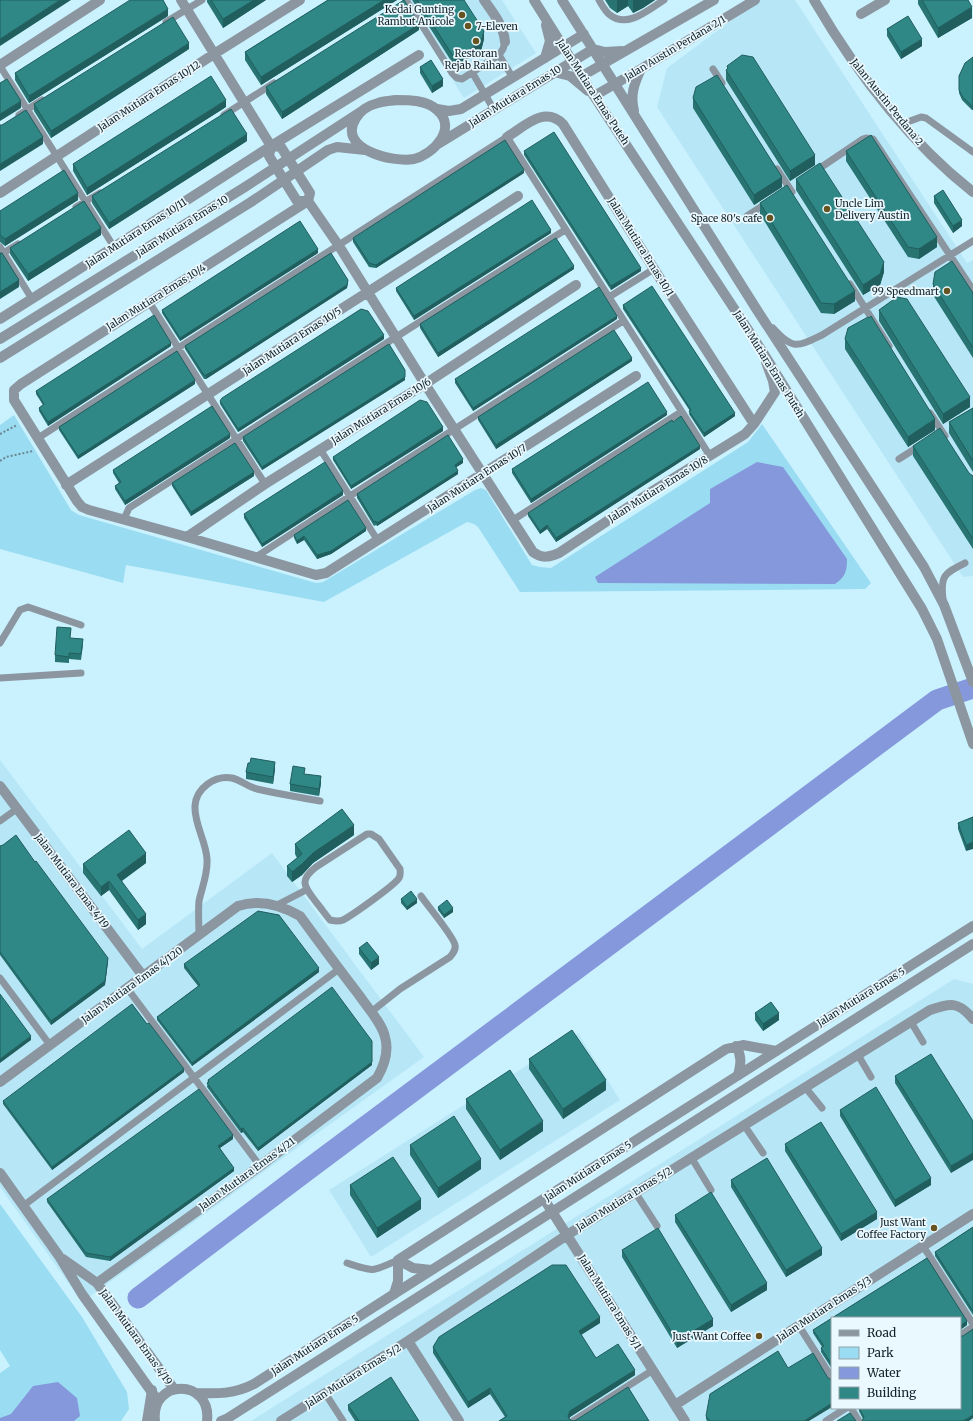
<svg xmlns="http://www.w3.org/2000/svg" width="973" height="1421" viewBox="0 0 973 1421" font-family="Merriweather,serif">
<rect width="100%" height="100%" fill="#caf1fe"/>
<path fill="#b7e7f7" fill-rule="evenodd" d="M402,0H502L536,53L464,98Z
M759,0H795L967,263L973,260V576L963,577L657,107L667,68Z
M0,760L142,949L272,853L424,1057L82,1302L0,1187Z
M954,979L973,984V1421H251ZM832,1318H960V1408H832Z
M578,1033L620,1100L371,1257L329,1190Z"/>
<path fill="#9addf3" d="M14,415L71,510L79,515L316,583L323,582L475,490L481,488L486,490L532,565L540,567L551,568L748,442L762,424L871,583L865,589L520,592L478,527L474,524L467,522L324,602L126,565L123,583L0,549V425Z
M0,1204L82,1317L127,1392L129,1409L121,1421H0V1373L10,1366L0,1350Z"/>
<path fill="#8598db" d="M757,462L783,467L847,559C847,572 845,577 835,584L598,583L595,577L710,503V489Z
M58,1382L77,1398L80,1416L74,1421H0V1418L11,1414L33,1386Z"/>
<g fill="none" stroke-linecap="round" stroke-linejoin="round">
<path stroke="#8598db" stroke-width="21" d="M138,1298L306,1171L937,700L973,688"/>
<path stroke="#6a848d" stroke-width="2" stroke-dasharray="2 2" stroke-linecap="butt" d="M0,434L17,425
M0,461L6,457L33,451"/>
<path stroke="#8b96a0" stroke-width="7" d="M406,0L452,73L457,78L462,79L499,55L503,49L505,42
M599,0C602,5 605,11 610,15C628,29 649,9 664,0
M166,22L202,0
M499,55L513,78
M0,66L114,247
M713,69L722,83
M472,72L494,110
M19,115L42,100
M224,115L274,83
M902,124L921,117L926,118L973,152
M777,169L792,192
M814,172L863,139L866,138L873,139L973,290
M76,207L100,193
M747,216L767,203
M0,247L32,299
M0,255L18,244
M850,284L889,346
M609,297L654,269
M149,302L265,484
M773,328C793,350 797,347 822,335L973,241
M930,413L945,436
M38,438L507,137L710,456
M320,449L378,541
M899,459L921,445
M124,519L129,508L396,337L565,230
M513,520L681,412
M256,557C378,477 501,400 623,321
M943,599C940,575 945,573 965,563
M0,643L20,610L28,607L81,625
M0,678L81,673
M0,821L18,808
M367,834H371L379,839L400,869C400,872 401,875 399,878C395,885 351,916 343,920C338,922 334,921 330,920C325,914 321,908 316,902C305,887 298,881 316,867Z
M277,905L306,890
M199,935C199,924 198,912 199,901C202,887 208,874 207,859C206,841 194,824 195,806C196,788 215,775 232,778C241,780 248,787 257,789C278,794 299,797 320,801
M0,978L50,1045
M127,988L260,1166
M371,1012L400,989L450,957C453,953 456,950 455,945C454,937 427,905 421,896
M911,1022L923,1042
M858,1055L871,1077
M805,1087L822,1108
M744,1125L763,1153
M691,1157L711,1190
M635,1192L657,1226
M23,1206L339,969
M923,1246L973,1324
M347,1263C374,1272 372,1272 398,1260
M799,1326L832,1378
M960,1335L973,1327
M325,1393L343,1421
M851,1408L859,1421
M573,1421L653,1370
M826,1421L846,1408"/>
<path stroke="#8b96a0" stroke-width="10" d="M181,0L271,146L269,156L297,201H308
M484,0C493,13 504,26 505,42
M814,0C856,72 908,141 973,192
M861,14L885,0
M0,65L100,0
M507,137C524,127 544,105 563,124L654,269L754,424
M271,146L281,147L310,193L308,201L339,246L425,384L533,552C542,559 549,557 559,553L651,492L745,434L754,424L775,392L773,381L766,362
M0,193L214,54L300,0
M308,201L21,384L14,390V400L77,501L82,507L89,510L187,537L316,575L326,573L636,376
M0,319L114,247L271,146L419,55
M66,485L518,196
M187,537L265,484L425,384L576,285
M0,786L143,976
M736,1046C742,1056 741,1064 738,1075
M0,1082L238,906C259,899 281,905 300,916C319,942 339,969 359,995C367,1007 382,1023 385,1037C389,1051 384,1066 377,1078L260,1166L97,1283
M0,1173L59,1256L82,1294L156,1398
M544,1199L685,1421
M63,1259L97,1283L174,1389
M398,1260L726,1049L743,1045L776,1051
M398,1260L413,1268L431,1270
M394,1294L398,1281V1260
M408,1341L459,1421
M675,1405L973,1214
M281,1421L408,1341L567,1235L930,1010C950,1003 958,1001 973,1019"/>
<path stroke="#8b96a0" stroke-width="10" d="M534,0L594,96L762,351L922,609L937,639L973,744
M562,0L757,310L924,567L944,605L973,682
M593,49L605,52L622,51
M545,58L550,41L546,25
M554,72L570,76L588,91
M582,76L714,0
M594,96L641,69L755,0
M396,100C409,100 427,100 437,110C458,128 434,154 414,159C393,163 336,149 356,118C361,110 370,105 378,103C384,101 391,101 396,100Z
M437,109L449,111L461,109L584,34
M634,111C630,95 634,84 641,69
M438,144L593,49
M0,339L245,187L362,111
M0,358L251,202L328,150L337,147L365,150
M196,1393C217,1394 235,1394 254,1384L394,1294L973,926
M147,1421L152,1390
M155,1421C150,1378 212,1378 207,1421
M221,1421L228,1418L973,944"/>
</g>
<path fill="#287473" d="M207,0H266L223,28L207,2Z
M328,0H397L261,85L245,60V52Z
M412,0H464L484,39L481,51L455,67Z
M605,0H655L643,8L633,13L628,6L617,13L610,8Z
M918,0H968L972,18L938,38L918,4Z
M168,16L29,103L15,80V73Z
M887,29L922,46L901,59L887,36Z
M419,30L282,119L266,94V87Z
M189,49L51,138L34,111V104Z
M973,57V110H972L962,100L959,93V76Z
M727,66L815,165L790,181L726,80V70L727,69Z
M420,67L443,86L432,93L420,73Z
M693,98L782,187L754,205L693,108Z
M226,107L87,195L73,171V164Z
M247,141L109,229L92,203V196Z
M524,151L641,271L611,290L524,155Z
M846,151L937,247L919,259L908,257L846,161Z
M524,173L376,268L369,267L353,242V238Z
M796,179L884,272L880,285L863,295L796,190Z
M934,196L962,226L953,233L934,203Z
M78,200L5,246L0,242V211Z
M760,203L855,301L834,314L821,313L760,214Z
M551,233L414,320L396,291V288Z
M101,235L28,281L10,254V248Z
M318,253L180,341L162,313V310Z
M574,269L438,357L420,328V324Z
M348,283L347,288L206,379H204L185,349V346Z
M933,284L973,293V358L933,295Z
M623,305L735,416L704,437L689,414L690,411L623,309Z
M879,310L970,407L943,424L879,321Z
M617,319L473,411L455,383V379Z
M384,339L238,432L220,404V401Z
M845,339L935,430L908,447L845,349Z
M171,346L48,426L39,411V408L43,405L36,394V391Z
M632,361L496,449L478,420V417Z
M405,374V380L262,470L243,441V437Z
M195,384L78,459L59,430V427Z
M973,408V472L949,433V422Z
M667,415L531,503L512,473V469Z
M443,431L351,489L333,460V457Z
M230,438L125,505L115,489V486L119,483L113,473V470Z
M913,446L973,476V549L913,456Z
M700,449L556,542L547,529L540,534L528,516V513Z
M463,463L456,467L458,474L377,526L376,525L374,526L357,498V494Z
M254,476L191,516L172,486V483Z
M343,495L262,547L244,518V514Z
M366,531L331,554L317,559L304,540L297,544L294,538V535Z
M71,638L83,645L81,660L69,659V663L55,662V655Z
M275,769L273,784L246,779V772Z
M305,774L321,783L319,796L290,791V784Z
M973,817L966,851L958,829V823Z
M354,835L313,863L302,875L292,882L287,876V866L297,858L295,854V844Z
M0,846L35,862L108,962L105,985L51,1025L0,955Z
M146,863L122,881L146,924L138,930L109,890L101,896L83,873V864Z
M401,899L417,903L407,910L401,903Z
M438,907L453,912L444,918L438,910Z
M359,948L379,964L371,970L359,954Z
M184,964L319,972L192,1066L157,1020V1017L198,986L184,968Z
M755,1013L779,1020L763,1031L755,1020Z
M372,1041V1065L258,1151L243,1132L241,1133L207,1087L208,1080Z
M529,1059L606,1090L563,1119L529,1069Z
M184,1072L52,1170L3,1104V1101Z
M895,1076L973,1121L951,1173L895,1083Z
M466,1099L543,1131L500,1160L466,1109Z
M840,1110L931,1185L895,1207L840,1116Z
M233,1139L220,1148L234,1171L110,1261L86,1257L47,1202V1199Z
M785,1144L877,1219L841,1241L785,1151Z
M410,1145L481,1169L438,1198L410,1155Z
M731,1180L822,1255L786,1277L731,1187Z
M350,1185L421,1209L377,1238L350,1195Z
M675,1215L767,1290L731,1312L675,1222Z
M973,1227V1315L935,1256V1252Z
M622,1250L713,1326L677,1348L622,1257Z
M927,1258L967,1321V1325L960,1330V1318H832V1369L821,1352V1348L822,1347L813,1333V1330Z
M600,1323L581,1335L596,1358L635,1375L570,1417L569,1419L573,1421H649H499L505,1417L490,1394L468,1408L433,1353V1347Z
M348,1405L419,1421H355L348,1410Z
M859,1408H960L863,1419L859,1411Z
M706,1416L809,1421H707L706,1419Z"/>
<path fill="#215e5e" d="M60,0H71L0,46V39Z
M254,0H266L223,28V19Z
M384,0H397L261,85V77Z
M617,0H628V6L617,13Z
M633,0H655L643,8L633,13Z
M972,7V18L938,38V28Z
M168,9V16L29,103V96Z
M419,24V30L282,119V112Z
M484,31V39L481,51L455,67V59Z
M922,39V46L901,59V52Z
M189,43V49L51,138V131Z
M443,79V86L432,93V86Z
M226,100V107L87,195V188Z
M21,101V108L0,121V114Z
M247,134V141L109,229V223Z
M43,137V144L0,171V164Z
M815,155V165L790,181V171Z
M524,170V173L376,268V265Z
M782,177V187L754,205V195Z
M78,193V200L5,246V239Z
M962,220V226L953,233V226Z
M101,228V235L28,281V274Z
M551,230V233L414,320V316Z
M937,237V247L919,259V249Z
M318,249V253L180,341V338Z
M884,262V272L880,285L863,295V285Z
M574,266V269L438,357V353Z
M641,268V271L611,290V286Z
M19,280V287L0,299V292Z
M348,280L347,288L206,379V375Z
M855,291V301L834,314V304Z
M617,316V319L473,411V408Z
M384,335V339L238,432V429Z
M171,343V346L48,426V422Z
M632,358V361L496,449V445Z
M405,370V380L262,470V467Z
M195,380V384L78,459V456Z
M970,397V407L943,424V414Z
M667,412V415L531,503V499Z
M735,413V416L704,437V433Z
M935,419V430L908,447V437Z
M443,427V431L351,489V486Z
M230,434V438L125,505V501Z
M700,446V449L556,542V538Z
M463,459V463L455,468V465Z
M458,471V474L377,526V523Z
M254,472V476L191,516V512Z
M343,491V495L262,547V544Z
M547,525V529L540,534V531Z
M366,528V531L331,554L317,559V555Z
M304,536V540L297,544V541Z
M275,762V769L273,784V777Z
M321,776V783L319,796V789Z
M354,825V835L313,863L302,875L292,882V872L313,853Z
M973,842V849L966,851V845Z
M146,853V863L117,884V875Z
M109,881V890L101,896V887Z
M417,899V903L407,910V907Z
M453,908V912L444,918V915Z
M146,914V924L138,930V920Z
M379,957V964L371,970V963Z
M108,958L105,985L51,1025V1021Z
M319,968V972L192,1066V1063Z
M779,1013V1020L763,1031V1024Z
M31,1036V1040L0,1063V1059Z
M372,1062V1065L258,1151V1148Z
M184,1069V1072L52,1170V1167Z
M606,1080V1090L563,1119V1109Z
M543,1121V1131L500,1160V1150Z
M243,1128V1132L241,1133V1129Z
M233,1135V1139L218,1149V1146Z
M973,1153V1160L951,1173V1166Z
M481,1159V1169L438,1198V1188Z
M234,1168V1171L110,1261V1257Z
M931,1178V1185L895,1207V1200Z
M421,1199V1209L377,1238V1228Z
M877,1212V1219L841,1241V1234Z
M822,1248V1255L786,1277V1270Z
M767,1283V1290L731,1312V1305Z
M600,1317V1323L579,1336V1331Z
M713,1319V1326L677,1348V1341Z
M967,1321V1325L960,1330V1326Z
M635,1370V1375L570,1417L568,1421V1416L570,1411Z
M490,1388V1394L468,1408V1402Z
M832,1403V1407L809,1421H804Z
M973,1415V1418L969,1421H963Z"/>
<path fill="#2f8786" stroke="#215e5e" d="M0,0H60L0,39Z
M130,0H163L168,9L29,96L15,73Z
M211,0H254L223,19Z
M328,0H384L261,77L245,52Z
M404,0L419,24L282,112L266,87Z
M417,0H464L484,31L481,42L455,59Z
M922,0H968L972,7L938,28Z
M908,16L922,39L901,52L887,29Z
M173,17L189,43L51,131L34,104Z
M742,55L753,57L815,155L790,171L726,70L728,68L727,66Z
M973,57V107L962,96L959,90V76L965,63Z
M431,60L443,79L432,86L420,67Z
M717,75L782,177L754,195L693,98L696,87Z
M211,76L226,100L87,188L73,164Z
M7,79L21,101L0,114V83Z
M231,109L247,134L109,223L92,196Z
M26,110L43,137L0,164V125H2Z
M554,132L641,268L611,286L524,151Z
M871,135L937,237L919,249L908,247L846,151Z
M505,140L524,170L376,265L369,263L353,238Z
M820,163L884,262L880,274L863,285L796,179Z
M64,170L78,193L5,239L0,235V211Z
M787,185L855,291L834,304L821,303L760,203Z
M943,190L962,220L953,226L934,196Z
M532,200L551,230L414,316L396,288Z
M84,201L101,228L28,274L10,248Z
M300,221L318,249L180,338L162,310Z
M556,238L574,266L438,353L420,324Z
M0,253H2L19,280L0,292Z
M331,253L348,280L347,285L215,370L206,375H204L185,346Z
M952,261L973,293V348L933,284L935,272Z
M652,286L735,413L704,433L689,411L691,410L623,305Z
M599,287L617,316L473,408L455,379Z
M897,297L907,299L970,397L943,414L879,310Z
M361,309L368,311L384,335L238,429L220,401L222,398Z
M154,315L171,343L48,422L39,408L44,404L36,391Z
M871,316L935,419L908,437L845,339L848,328L868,317L869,318Z
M614,330L632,358L496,445L478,417Z
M389,344L405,370V377L262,467L243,437Z
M177,351L195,380L78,456L59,427Z
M648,382L667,412L531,499L512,469Z
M420,400L427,402L443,427L351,486L333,457Z
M212,406L230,434L125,501L115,486L121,482L113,470Z
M973,408V461L949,422Z
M681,416L700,446L556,538L547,525L540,531L528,513L672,420L673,422Z
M940,428L969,473L973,476V539L913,446Z
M448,435L463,459L455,465L458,471L377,523L376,521L374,522L357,494Z
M235,443L254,472L191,512L172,483Z
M325,462L343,491L262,544L244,514Z
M348,500L366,528L331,551L317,555L304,536L297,541L294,535Z
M57,627L71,628L70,638L83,639L81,654L69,653V657L55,655Z
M251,758L275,762L273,777L246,772L248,763H250Z
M293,766L305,768L304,774L321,776L319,789L290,784Z
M342,809L354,825L313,853L302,864L292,872L287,866L302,854L295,844Z
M973,817V842L966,845L958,823Z
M129,830L146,853L117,875L146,914L138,920L109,881L101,887L83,864Z
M16,835L35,862L36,861L108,958L105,981L51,1021L0,952V846L3,845Z
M411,891L417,899L407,907L401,899Z
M447,900L453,908L444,915L438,907Z
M258,911L279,915L319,968L192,1063L157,1017L200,985L184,964Z
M367,942L379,957L371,963L359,948Z
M332,987L372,1041V1062L258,1148L243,1128L241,1129L207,1083L209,1082L208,1080Z
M0,994L31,1036L0,1059Z
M771,1002L779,1013L763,1024L755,1013Z
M132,1004L147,1024L149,1023L184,1069L52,1167L3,1101Z
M572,1030L606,1080L563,1109L529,1059Z
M931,1054L973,1121V1153L951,1166L895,1076Z
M510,1070L543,1121L500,1150L466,1099Z
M876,1087L931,1178L895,1200L840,1110Z
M199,1089L233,1135L218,1146L234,1168L110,1257L86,1253L47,1199Z
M454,1116L481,1159L438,1188L410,1145Z
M821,1122L877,1212L841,1234L785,1144Z
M393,1157L421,1199L377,1228L350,1185Z
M767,1158L822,1248L786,1270L731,1180Z
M711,1192L767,1283L731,1305L675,1215Z
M973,1227V1311L935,1252Z
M658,1228L713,1319L677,1341L622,1250Z
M927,1258L967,1321L960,1326V1318H832V1365L821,1348L824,1346L813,1330Z
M552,1265H566L600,1317L579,1331L596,1358L618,1344L635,1370L570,1411L568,1416L569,1419L573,1421L576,1420L628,1387L649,1421H499L507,1416L490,1388L468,1402L433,1347L439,1337Z
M973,1329V1415L963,1421H862L864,1417L859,1408H960V1336H963Z
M778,1351L788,1368L813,1353L828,1378L830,1379H832V1403L804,1421H710L706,1416L710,1394Z
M391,1377L419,1421H358H359L348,1405Z
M850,1413L856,1421H837Z"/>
<g fill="#655422" stroke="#eaf9ff" stroke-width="1.5">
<circle cx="462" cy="15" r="4"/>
<circle cx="468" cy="26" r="4"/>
<circle cx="476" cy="41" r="4"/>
<circle cx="827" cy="209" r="4"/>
<circle cx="770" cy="218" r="4"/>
<circle cx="947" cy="291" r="4"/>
<circle cx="934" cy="1228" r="4"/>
<circle cx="759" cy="1336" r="4"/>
</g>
<g text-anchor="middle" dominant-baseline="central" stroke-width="3.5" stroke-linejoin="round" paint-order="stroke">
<g font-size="10" fill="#122126" stroke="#eaf9ff" text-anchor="end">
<text x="454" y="9">Kedai Gunting<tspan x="454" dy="12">Rambut Anicole</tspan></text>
<text x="476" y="26" text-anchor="start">7-Eleven</text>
<text x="476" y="53" text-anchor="middle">Restoran<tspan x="476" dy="12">Rejab Raihan</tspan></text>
<text x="835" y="203" text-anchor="start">Uncle Lim<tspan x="835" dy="12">Delivery Austin</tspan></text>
<text x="762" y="218">Space 80's cafe</text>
<text x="939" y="291">99 Speedmart</text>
<text x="926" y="1222">Just Want<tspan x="926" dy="12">Coffee Factory</tspan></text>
<text x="751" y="1336">Just Want Coffee</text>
</g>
<g font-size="10" fill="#122126" stroke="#eaf9ff">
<text transform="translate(675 48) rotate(-31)">Jalan Austin Perdana 2/1</text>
<text transform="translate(593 92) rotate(57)">Jalan Mutiara Emas Puteh</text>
<text transform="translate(149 96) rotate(-33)">Jalan Mutiara Emas 10/12</text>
<text transform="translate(515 96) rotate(-32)">Jalan Mutiara Emas 10</text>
<text transform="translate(887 102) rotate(51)">Jalan Austin Perdana 2</text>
<text transform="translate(182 226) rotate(-32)">Jalan Mutiara Emas 10</text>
<text transform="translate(136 233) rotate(-33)">Jalan Mutiara Emas 10/11</text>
<text transform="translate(641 247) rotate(58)">Jalan Mutiara Emas 10/1</text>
<text transform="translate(156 297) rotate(-32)">Jalan Mutiara Emas 10/4</text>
<text transform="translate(292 341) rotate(-33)">Jalan Mutiara Emas 10/5</text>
<text transform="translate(769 364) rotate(58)">Jalan Mutiara Emas Puteh</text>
<text transform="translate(381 411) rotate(-32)">Jalan Mutiara Emas 10/6</text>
<text transform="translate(477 478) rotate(-33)">Jalan Mutiara Emas 10/7</text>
<text transform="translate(658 489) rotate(-32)">Jalan Mutiara Emas 10/8</text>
<text transform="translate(72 881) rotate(53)">Jalan Mutiara Emas 4/19</text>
<text transform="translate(132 985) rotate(-36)">Jalan Mutiara Emas 4/120</text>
<text transform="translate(861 997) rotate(-32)">Jalan Mutiara Emas 5</text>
<text transform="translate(588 1171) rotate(-33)">Jalan Mutiara Emas 5</text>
<text transform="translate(247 1174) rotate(-36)">Jalan Mutiara Emas 4/21</text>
<text transform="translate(624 1199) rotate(-32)">Jalan Mutiara Emas 5/2</text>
<text transform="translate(610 1302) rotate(58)">Jalan Mutiara Emas 5/1</text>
<text transform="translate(824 1309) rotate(-33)">Jalan Mutiara Emas 5/3</text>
<text transform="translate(136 1337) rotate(54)">Jalan Mutiara Emas 4/19</text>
<text transform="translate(315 1345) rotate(-33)">Jalan Mutiara Emas 5</text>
<text transform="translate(353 1376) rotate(-32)">Jalan Mutiara Emas 5/2</text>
</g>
</g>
<rect x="831" y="1317" width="130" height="92" fill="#eaf9ff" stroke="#94a3a8"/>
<rect x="839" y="1330" width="20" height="6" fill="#8b96a0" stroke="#94a3a8"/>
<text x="867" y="1337" font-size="12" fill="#122126">Road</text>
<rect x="839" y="1347" width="20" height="12" fill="#9addf3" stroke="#94a3a8"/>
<text x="867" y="1357" font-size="12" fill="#122126">Park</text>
<rect x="839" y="1367" width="20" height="12" fill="#8598db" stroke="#94a3a8"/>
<text x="867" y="1377" font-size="12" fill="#122126">Water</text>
<rect x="839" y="1387" width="20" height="12" fill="#2f8786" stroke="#94a3a8"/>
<text x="867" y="1397" font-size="12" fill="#122126">Building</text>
</svg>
